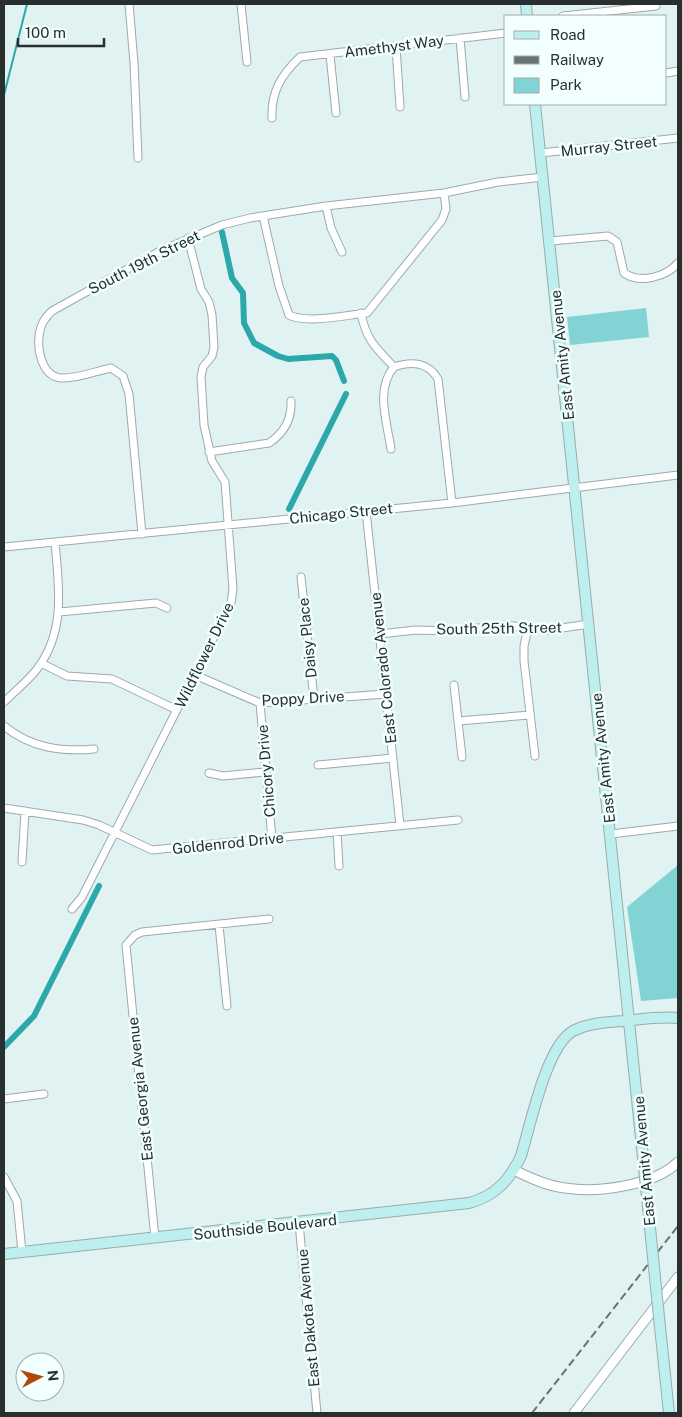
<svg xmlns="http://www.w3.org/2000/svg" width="682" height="1417" viewBox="0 0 682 1417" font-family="'Public Sans',sans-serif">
<rect width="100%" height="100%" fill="#e1f2f2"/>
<path fill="#82d3d4" d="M646,308L649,337L570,345L567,317Z
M678,865V998L641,1001L627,907Z"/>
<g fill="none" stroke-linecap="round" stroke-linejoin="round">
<path stroke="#2ca8aa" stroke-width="2" d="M4,95L27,4"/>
<path stroke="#2ca8aa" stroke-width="6" d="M222,232L232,278L243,293L244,323L254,343L278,356L288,359L332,356L336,360L344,381
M289,509L346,394
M4,1047L34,1016L99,886"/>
<g stroke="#9babab" stroke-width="9">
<path id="minor" d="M129,4L134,63L138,158
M241,4L247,62
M563,16L656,6
M460,38L465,97
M396,47L400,107
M330,55L336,113
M666,73L678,71
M272,118C271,92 281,75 300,57L506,33
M541,153L678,138
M326,206L331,228L342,252
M263,216L279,286L289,315C307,324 346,315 367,313L442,220L446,209L444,193
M550,241L608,236L617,242L624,273C640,284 666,277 678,263
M361,313C366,340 376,348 394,367
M394,367C411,361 428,362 438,379L452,503
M391,449C387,422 375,389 394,367
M209,452L269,443C284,433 292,419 291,401
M366,511L400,825
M142,534L129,394L123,376L111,368C96,371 77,379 61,378C40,376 35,343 41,327C43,320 47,316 52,311L160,251L222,225L250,218L326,206L444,193L498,182L543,177
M4,547L452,503L678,475
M301,577L314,699
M59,612L156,603L167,608
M528,628L524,646V661L535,756
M380,634L416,630L451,631L506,625L548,630L589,624
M41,663L67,676L112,679L177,710
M195,675L260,703L386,694
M454,685L462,757
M4,702C15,691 28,681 37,669C66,631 59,587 55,543
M260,703L272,839
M458,721L530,715
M4,726C31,748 61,752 94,749
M318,765L393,758
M209,773L223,776L265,772
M4,808L83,820L99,825L152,850L458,820
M337,832L339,866
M611,834L678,826
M22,862L25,811
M72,909L82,897L231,603L233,589L225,482L212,461L204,425L201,377L203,367L212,356L214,347L212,315L209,302L201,289L188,238
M219,925L227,1006
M4,1099L44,1094
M4,1177L17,1201L22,1252
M299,1223L317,1413
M155,1238L126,945L135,935L142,932L269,919"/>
</g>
<g stroke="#9babab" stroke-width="11">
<path id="tertiary" d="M514,1170C530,1178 547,1186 565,1188C597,1193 654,1186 678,1162
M574,1413L678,1277"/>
</g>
<g stroke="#9babab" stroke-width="12">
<path id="secondary" d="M526,4L527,16
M535,104L643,1158
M4,1254L469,1203C495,1196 509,1181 521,1156C530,1127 546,1046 573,1031C588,1023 608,1022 625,1021C643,1019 660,1016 678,1018
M660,1327L669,1413"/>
</g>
<use href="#minor" stroke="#fff" stroke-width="7"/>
<use href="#tertiary" stroke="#fff" stroke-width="9"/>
<use href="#secondary" stroke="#beefef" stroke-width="10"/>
<path stroke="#687272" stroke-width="2" stroke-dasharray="8 4" stroke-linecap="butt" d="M532,1413L678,1226"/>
<g stroke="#9babab" stroke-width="12" stroke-linecap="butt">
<path id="secondary-bridge" d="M643,1158L660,1327"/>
</g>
<use href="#secondary-bridge" stroke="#beefef" stroke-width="10"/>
</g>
<g text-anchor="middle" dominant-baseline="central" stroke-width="5" stroke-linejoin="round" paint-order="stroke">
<g font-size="15" fill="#292f2f" stroke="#f1ffff">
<text transform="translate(394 46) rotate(-7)">Amethyst Way</text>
<text transform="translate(609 146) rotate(-6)">Murray Street</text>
<text transform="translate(144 262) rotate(-27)">South 19th Street</text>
<text transform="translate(562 355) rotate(-96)">East Amity Avenue</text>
<text transform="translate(341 513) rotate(-6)">Chicago Street</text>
<text transform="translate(499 628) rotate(-1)">South 25th Street</text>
<text transform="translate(307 638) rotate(-96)">Daisy Place</text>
<text transform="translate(204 655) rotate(-64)">Wildflower Drive</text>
<text transform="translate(383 668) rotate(-96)">East Colorado Avenue</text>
<text transform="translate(303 698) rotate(-3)">Poppy Drive</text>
<text transform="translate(603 758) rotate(-96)">East Amity Avenue</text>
<text transform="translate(266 771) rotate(-95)">Chicory Drive</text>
<text transform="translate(228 843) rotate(-6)">Goldenrod Drive</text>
<text transform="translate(140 1089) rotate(-96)">East Georgia Avenue</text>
<text transform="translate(644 1161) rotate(-95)">East Amity Avenue</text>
<text transform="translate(265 1227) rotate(-6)">Southside Boulevard</text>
<text transform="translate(308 1318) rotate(-95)">East Dakota Avenue</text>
</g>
</g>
<rect width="682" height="1417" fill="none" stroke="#292f2f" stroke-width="10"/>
<rect x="504" y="15" width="162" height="90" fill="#f1ffff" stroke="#a1acac"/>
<rect x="514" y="31" width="25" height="8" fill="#beefef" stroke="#a1acac"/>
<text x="550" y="40" font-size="15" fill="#292f2f">Road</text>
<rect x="514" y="56" width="25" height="8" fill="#687272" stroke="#a1acac"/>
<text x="550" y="65" font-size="15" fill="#292f2f">Railway</text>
<rect x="514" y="78" width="25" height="15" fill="#82d3d4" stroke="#a1acac"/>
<text x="550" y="90" font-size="15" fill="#292f2f">Park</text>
<g transform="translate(40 1377) rotate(84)"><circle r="24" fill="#f1ffff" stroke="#a1acac"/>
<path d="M0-4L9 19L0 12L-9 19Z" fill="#ac4b09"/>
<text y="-8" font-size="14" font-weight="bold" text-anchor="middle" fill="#292f2f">N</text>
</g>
<path d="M18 38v8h86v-8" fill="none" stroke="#292f2f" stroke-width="2.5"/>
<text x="25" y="38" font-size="15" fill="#292f2f" stroke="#f1ffff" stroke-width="4" paint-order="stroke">100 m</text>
</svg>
